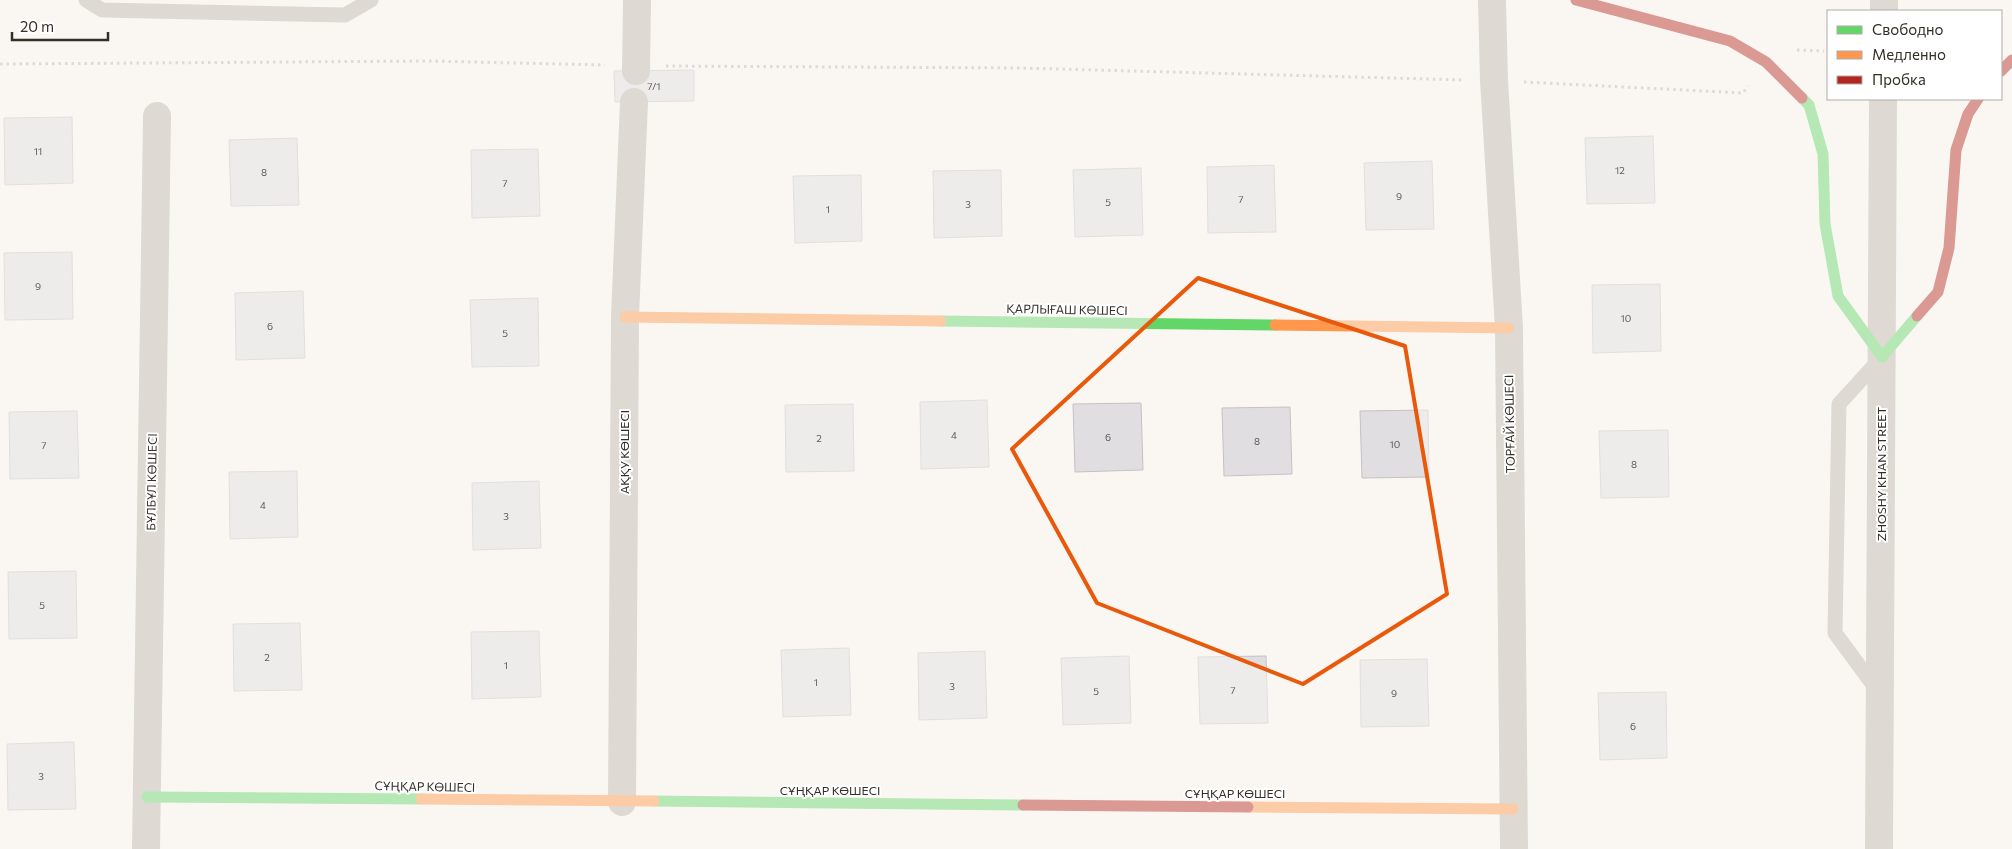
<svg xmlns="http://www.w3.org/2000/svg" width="2012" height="849" viewBox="0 0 2012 849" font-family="Commissioner,sans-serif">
<rect width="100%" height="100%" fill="#faf7f3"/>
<path fill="#e0dee0" stroke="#c4c2c4" d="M694,70V101L615,102L614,71Z
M72,117L73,183L5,185L4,118Z
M1653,136L1655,203L1587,204L1585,138Z
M297,138L299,205L231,206L229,140Z
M538,149L540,216L472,218L471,150Z
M1432,161L1434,229L1366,230L1364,163Z
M1274,165L1276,232L1208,233L1207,167Z
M1141,168L1143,235L1075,237L1073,170Z
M1001,170L1002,236L934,238L933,171Z
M861,175L862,241L795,243L793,176Z
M72,252L73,319L5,320L4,253Z
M1660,284L1661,351L1593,353L1592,285Z
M303,291L305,358L236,360L235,293Z
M538,298L539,366L472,367L470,300Z
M987,400L989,467L921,469L920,402Z
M1141,403L1143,470L1075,472L1073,404Z
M853,404L854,471L786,472L785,405Z
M1290,407L1292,474L1224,476L1222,408Z
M1428,410L1429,477L1362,478L1360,411Z
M77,411L79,478L10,479L9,412Z
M1668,430L1669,497L1601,498L1599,431Z
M297,471L298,537L230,539L229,472Z
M539,481L541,548L473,550L472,483Z
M76,571L77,638L9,639L8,572Z
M300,623L302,690L234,691L233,624Z
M539,631L541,697L472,699L471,632Z
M849,648L851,715L783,717L781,650Z
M985,651L987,718L919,720L918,653Z
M1129,656L1131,723L1063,725L1061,658Z
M1266,656L1268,723L1200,724L1198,657Z
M1427,659L1429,726L1361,727L1360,660Z
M1666,692L1667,758L1600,760L1598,693Z
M74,742L76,809L8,810L7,744Z"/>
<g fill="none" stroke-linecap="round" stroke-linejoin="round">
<path stroke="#bcb6b1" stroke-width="3" stroke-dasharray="2.5 4" stroke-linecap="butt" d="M1797,50L1824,51
M0,64L428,61L605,65
M666,66L1021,68L1465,80
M1524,82L1743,93L1748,86"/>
<path stroke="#bcb4ac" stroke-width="15" d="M86,0L102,10L345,15L371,0
M1877,690L1835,633L1839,404L1881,358"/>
<path stroke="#bcb4ac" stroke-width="28" d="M1492,0L1494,80L1509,328L1514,849
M1884,11V0
M636,71L637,0
M622,802L625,317L634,102
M146,849L157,116
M1879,849L1883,99"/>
<path stroke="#63d668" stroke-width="11" d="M1802,98L1809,105L1823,154L1825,224L1838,296L1882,357L1917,316
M941,321L1275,325
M147,797L421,799
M654,801L1023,805"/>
<path stroke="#ff974d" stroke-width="11" d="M625,317L941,321
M1275,325L1509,328
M421,799L654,801
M1248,807L1513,809"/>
<path stroke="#b3261e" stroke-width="11" d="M1576,0L1730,41L1766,62L1802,98
M2001,71L2012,60
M1917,316L1938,292L1949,248L1956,150L1968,114L1978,99
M1023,805L1248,807"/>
</g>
<path d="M0 0H2012V849H0ZM1198,278L1405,346L1447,594L1303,684L1097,603L1012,449Z" fill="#faf7f3" fill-opacity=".55" fill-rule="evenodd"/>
<path fill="none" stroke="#e8590c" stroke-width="4" stroke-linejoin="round" d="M1198,278L1405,346L1447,594L1303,684L1097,603L1012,449Z"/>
<g text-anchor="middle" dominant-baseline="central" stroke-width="4" stroke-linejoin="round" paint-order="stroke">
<g font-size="10" fill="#5e5a55">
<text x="654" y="86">7/1</text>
<text x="38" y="151">11</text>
<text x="1620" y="170">12</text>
<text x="264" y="172">8</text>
<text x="505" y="183">7</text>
<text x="1399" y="196">9</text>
<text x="1241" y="199">7</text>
<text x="1108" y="202">5</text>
<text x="968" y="204">3</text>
<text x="828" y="209">1</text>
<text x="38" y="286">9</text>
<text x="1626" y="318">10</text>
<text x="270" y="326">6</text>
<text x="505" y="333">5</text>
<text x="954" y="435">4</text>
<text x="1108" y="437">6</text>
<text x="819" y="438">2</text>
<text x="1257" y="441">8</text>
<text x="1395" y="444">10</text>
<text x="44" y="445">7</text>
<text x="1634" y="464">8</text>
<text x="263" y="505">4</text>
<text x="506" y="516">3</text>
<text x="42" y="605">5</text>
<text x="267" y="657">2</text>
<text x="506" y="665">1</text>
<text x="816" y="682">1</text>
<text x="952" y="686">3</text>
<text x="1233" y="690">7</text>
<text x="1096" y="691">5</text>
<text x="1394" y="693">9</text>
<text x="1633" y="726">6</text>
<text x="41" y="776">3</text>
</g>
<g font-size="12" fill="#332e27" stroke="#fff">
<text transform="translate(1067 309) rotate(1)">ҚАРЛЫҒАШ КӨШЕСІ</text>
<text transform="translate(1509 424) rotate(-91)">ТОРҒАЙ КӨШЕСІ</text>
<text transform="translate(624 452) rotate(-90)">АҚҚУ КӨШЕСІ</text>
<text transform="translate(1881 474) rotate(-90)">ZHOSHY KHAN STREET</text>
<text transform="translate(151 482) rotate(-89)">БҰЛБҰЛ КӨШЕСІ</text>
<text transform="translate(425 786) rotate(1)">СҰҢҚАР КӨШЕСІ</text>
<text x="830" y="790">СҰҢҚАР КӨШЕСІ</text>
<text x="1235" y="793">СҰҢҚАР КӨШЕСІ</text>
</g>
</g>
<rect x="1827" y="10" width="175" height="90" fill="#ffffff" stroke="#adaba9"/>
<rect x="1837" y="26" width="25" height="8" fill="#63d668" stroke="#adaba9"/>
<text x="1872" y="35" font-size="15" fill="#332e27">Свободно</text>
<rect x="1837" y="51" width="25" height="8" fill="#ff974d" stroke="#adaba9"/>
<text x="1872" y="60" font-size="15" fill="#332e27">Медленно</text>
<rect x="1837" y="76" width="25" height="8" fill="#b3261e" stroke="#adaba9"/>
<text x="1872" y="85" font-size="15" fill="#332e27">Пробка</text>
<path d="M12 32v8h96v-8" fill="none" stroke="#332e27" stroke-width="2.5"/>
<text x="20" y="32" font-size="15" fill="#332e27" stroke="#ffffff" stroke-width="4" paint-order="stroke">20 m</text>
</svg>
